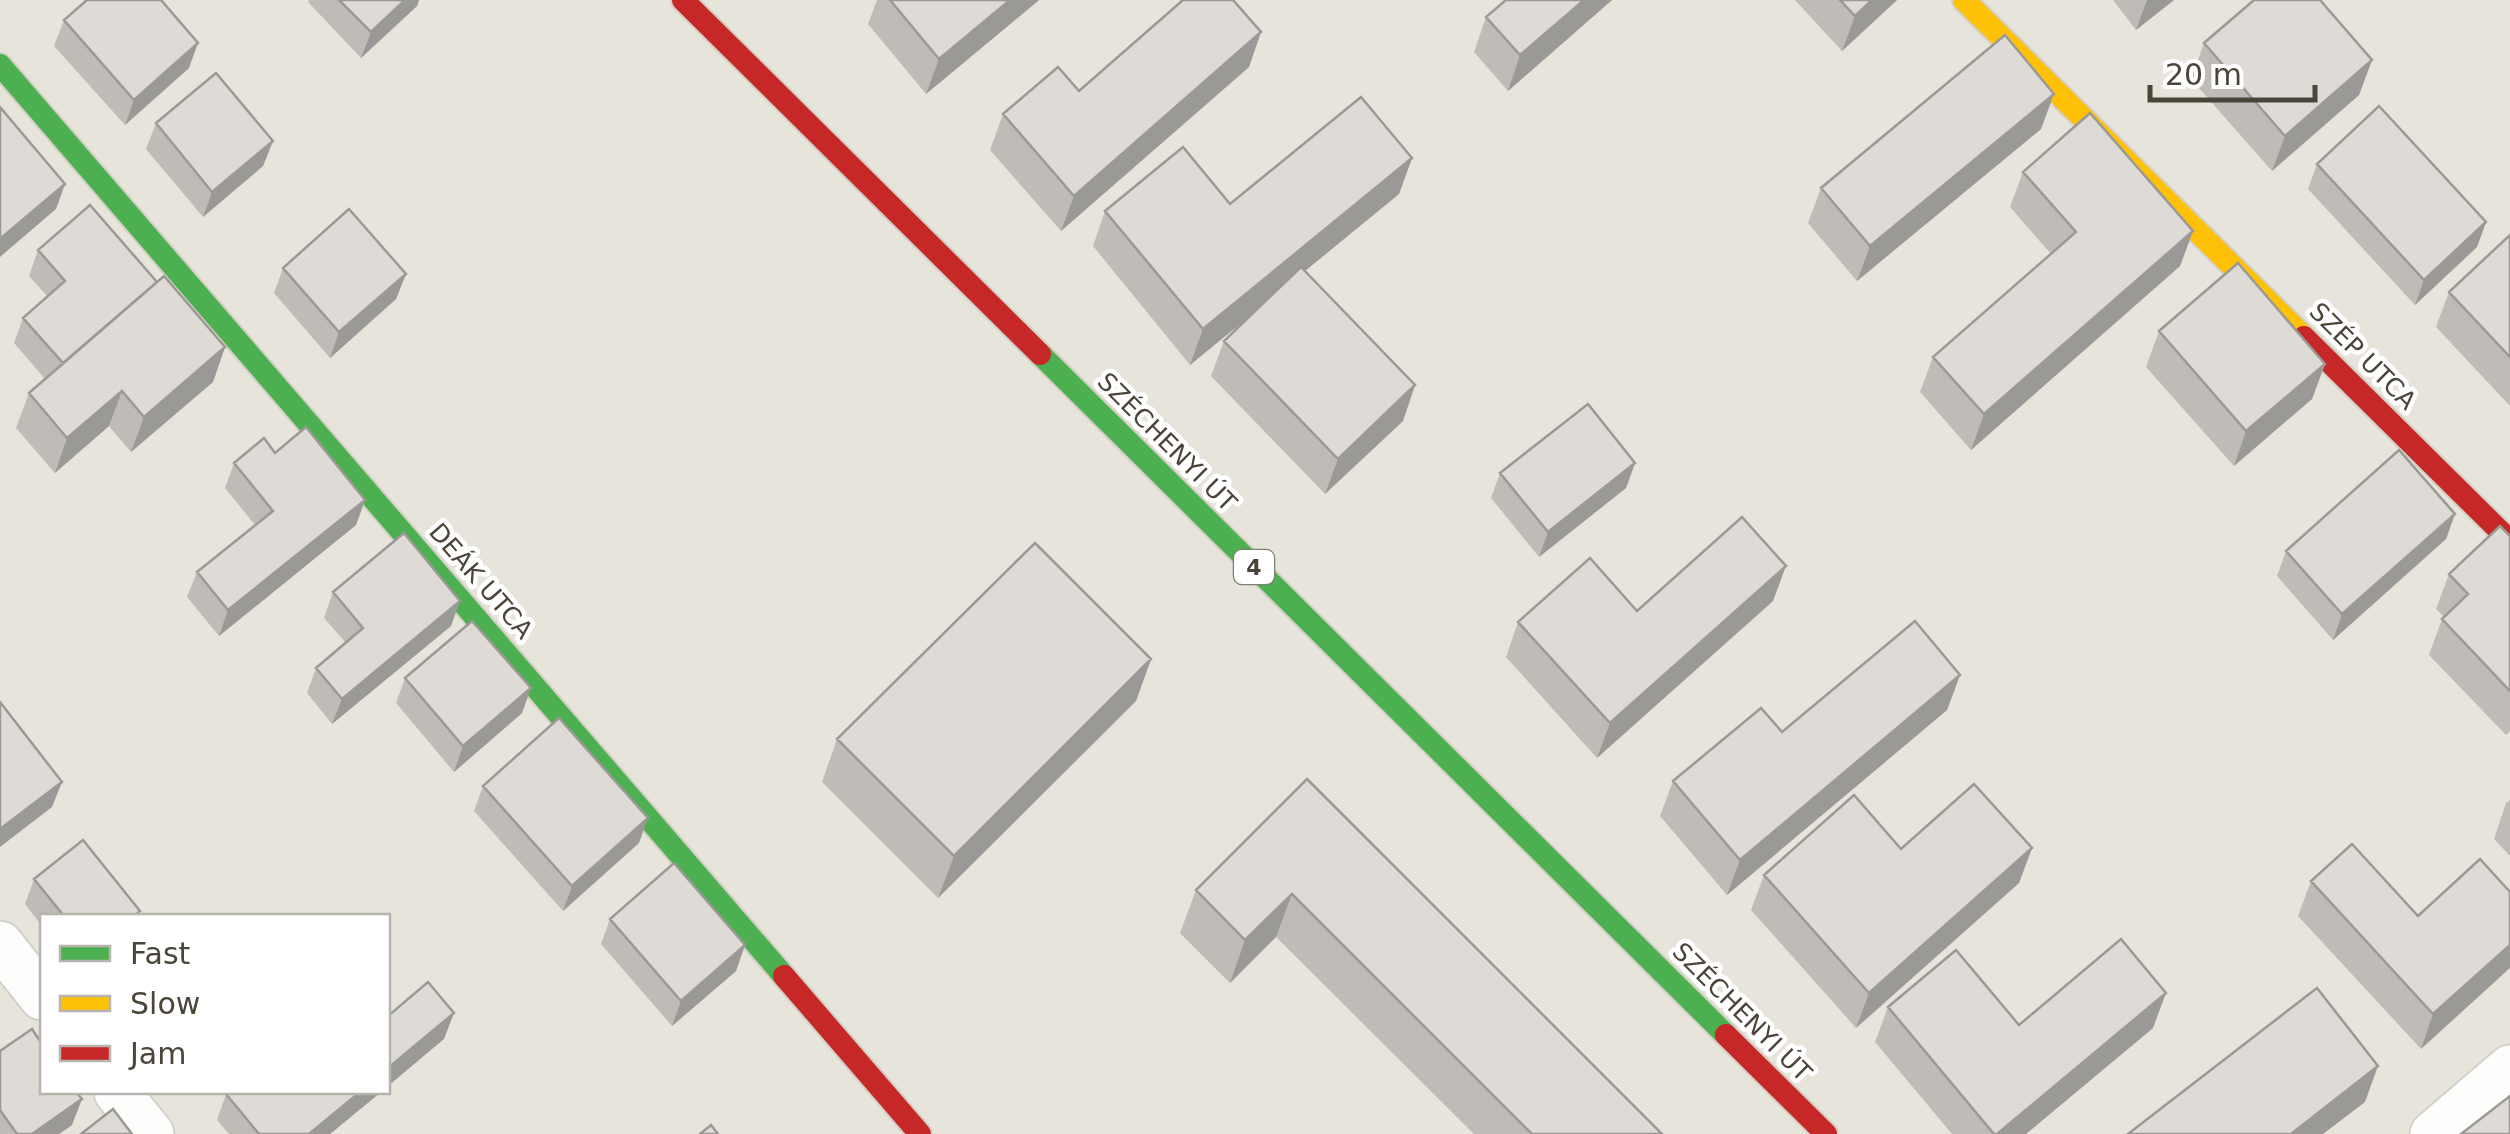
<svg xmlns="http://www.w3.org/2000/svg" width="2510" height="1134" viewBox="0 0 2510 1134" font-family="'DejaVu Sans',sans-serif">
<rect width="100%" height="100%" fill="#f4f2ee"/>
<path fill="#e7e4dc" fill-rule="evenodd" d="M0,0H2510V1134H0ZM42,916H388V1092H42Z"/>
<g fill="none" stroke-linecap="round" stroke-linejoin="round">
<g stroke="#d2d0cb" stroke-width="49">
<path id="street" d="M0,944L42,997
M117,1092L151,1134
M2433,1134L2510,1068"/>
</g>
<g stroke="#d3cfc5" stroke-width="26">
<path id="fast" d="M0,65L784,976
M1040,354L1726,1035"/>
</g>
<g stroke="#d3cfc5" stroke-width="26">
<path id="slow" d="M1964,0L2304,337"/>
</g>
<g stroke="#d3cfc5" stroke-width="26">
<path id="jam" d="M683,0L1040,354
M2304,337L2510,541
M784,976L920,1134
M1726,1035L1826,1134"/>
</g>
<use href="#street" stroke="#fdfdfc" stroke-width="45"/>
<use href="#fast" stroke="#4caf50" stroke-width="22"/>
<use href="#slow" stroke="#ffc107" stroke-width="22"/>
<use href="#jam" stroke="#c62828" stroke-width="22"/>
</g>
<path fill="#bfbcb8" d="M309,0H419L417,6L361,58L308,2Z
M877,0H1039L926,94L868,24Z
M1612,0L1508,91L1474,52L1486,17Z
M1795,0H1897L1842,51Z
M2113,0H2174L2136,30Z
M64,20L189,68L125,125L54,46Z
M1261,32L1249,67L1061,231L990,150L1003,114Z
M2204,43L2372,60L2359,95L2272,171L2191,79Z
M156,123L273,141L263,166L203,217L146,149Z
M2041,129L1857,281L1808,223L1821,188Z
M1412,158L1399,194L1305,271L1415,385L1403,421L1325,494L1211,376L1224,341L1248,317L1190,365L1093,246L1105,211L1230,204Z
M2317,164L2486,222L2477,247L2415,305L2308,189Z
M2023,172L2193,231L2180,266L1971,450L1920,392L1933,357L2051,254L2010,207Z
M2510,235V406L2436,327L2449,292Z
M38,250L157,282L225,347L213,382L131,452L109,426L55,473L16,428L29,393L45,379L14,343L23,318L48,297L29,276Z
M283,268L406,274L396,299L330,358L274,293Z
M2159,331L2325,364L2312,399L2234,466L2146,367Z
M275,453L365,500L356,525L219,636L187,597L197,572L255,525L225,488L234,463Z
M1635,463L1626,488L1539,557L1491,498L1500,473Z
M2455,514L2446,539L2333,640L2277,576L2286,551Z
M2510,536V731L2506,735L2429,655L2442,619L2444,617L2436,609L2449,574Z
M333,592L451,626L332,724L307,693L316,668L346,643L324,618Z
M1773,601L1597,758L1506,657L1518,622Z
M1151,659L1136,701L938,898L822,782L837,739Z
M1960,675L1947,710L1727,895L1660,816L1673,781L1782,732Z
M405,678L522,713L454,772L396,703Z
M1307,779L1662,1134H1474L1276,937L1230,983L1180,933L1196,890Z
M483,786L639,843L563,911L474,811Z
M2510,800V856L2494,839L2506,803Z
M2032,848L2019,883L1856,1028L1751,910L1764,875L1901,849Z
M34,879L140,911L138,916H42V926L25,904Z
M2311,881L2418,916L2510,892L2421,1049L2298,916Z
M610,919L745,945L736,971L672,1026L601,944Z
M1888,1007L2019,1025L2153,1028L2026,1134H1952L1875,1042Z
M0,1051L72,1125L59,1134H0Z
M229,1092H381L330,1134H229L217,1120L226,1094Z"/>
<path fill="#9b9996" d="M405,0H419L417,6L361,58L371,32Z
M1010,0H1039L926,94L939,59Z
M1584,0H1612L1508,91L1520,55Z
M1872,0H1897L1842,51L1855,16Z
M2147,0H2174L2136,30Z
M1261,32L1249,67L1061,231L1074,196Z
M198,43L189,68L125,125L134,100Z
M2372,60L2359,95L2272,171L2285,136Z
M2054,94L2041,129L1857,281L1870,246Z
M273,141L263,166L203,217L212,192Z
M1412,158L1399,194L1190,365L1203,329Z
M65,184L56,209L0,257V239Z
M2486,222L2477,247L2415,305L2424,280Z
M2193,231L2180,266L1971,450L1984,414Z
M406,274L396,299L330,358L339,332Z
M225,347L213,382L131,452L144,417Z
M2325,364L2312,399L2234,466L2246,431Z
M1415,385L1403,421L1325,494L1338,459Z
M122,391L109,426L55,473L67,438Z
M1635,463L1626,488L1539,557L1548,532Z
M365,500L356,525L219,636L228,610Z
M2455,514L2446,539L2333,640L2342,614Z
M1786,566L1773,601L1597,758L1610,723Z
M460,601L451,626L332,724L342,699Z
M1151,659L1136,701L938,898L954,856Z
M1960,675L1947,710L1727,895L1740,860Z
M531,688L522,713L454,772L463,746Z
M62,782L52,807L0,847V829Z
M648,818L639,843L563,911L572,886Z
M2032,848L2019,883L1856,1028L1869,993Z
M1292,894L1276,937L1230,983L1245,940Z
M745,945L736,971L672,1026L681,1001Z
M2510,945V968L2421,1049L2433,1014Z
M2166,993L2153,1028L2026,1134H1997Z
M454,1013L444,1039L388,1086V1068Z
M2378,1066L2365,1102L2323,1134H2291Z
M360,1092H381L330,1134H309Z
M82,1099L72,1125L59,1134H32Z"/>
<path fill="#dedbd6" stroke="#9b9996" stroke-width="2.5" d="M87,0H161L198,43L134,100L64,20Z
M339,0H405L371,32Z
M890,0H1010L939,59Z
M1183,0H1233L1261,32L1074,196L1003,114L1058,67L1079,91Z
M1506,0H1584L1520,55L1486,17Z
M1840,0H1872L1855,16Z
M2254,0H2320L2372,60L2285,136L2204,43Z
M2005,35L2054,94L1870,246L1821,188Z
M216,73L273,141L212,192L156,123Z
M1361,97L1412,158L1203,329L1105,211L1183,147L1230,204Z
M2379,106L2486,222L2424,280L2317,164Z
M0,107L65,184L0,239Z
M2090,113L2193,231L1984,414L1933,357L2076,232L2023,172Z
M90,205L157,282L63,363L23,318L65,281L38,250Z
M349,209L406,274L339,332L283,268Z
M2510,235V357L2449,292Z
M2238,263L2325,364L2246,431L2159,331Z
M1301,267L1415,385L1338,459L1224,341Z
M164,276L225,347L144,417L122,391L67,438L29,393Z
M1588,404L1635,463L1548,532L1500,473Z
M306,427L365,500L228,610L197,572L273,511L234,463L264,438L275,453Z
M2399,450L2455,514L2342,614L2286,551Z
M1742,517L1786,566L1610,723L1518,622L1590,558L1637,611Z
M2500,526L2510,536V691L2442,619L2468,594L2449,574Z
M404,533L460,601L342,699L316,668L363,628L333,592Z
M1035,543L1151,659L954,856L837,739Z
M472,621L531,688L463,746L405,678Z
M1915,621L1960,675L1740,860L1673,781L1761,708L1782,732Z
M0,702L62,782L0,829Z
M559,718L648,818L572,886L483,786Z
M1307,779L1662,1134H1532L1292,894L1245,940L1196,890Z
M1974,784L2032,848L1869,993L1764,875L1854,795L1901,849Z
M83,840L140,911L134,916H64L34,879Z
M2352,844L2418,916L2480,859L2510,892V945L2433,1014L2311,881Z
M674,863L745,945L681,1001L610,919Z
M2121,939L2166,993L1997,1134H1994L1888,1007L1956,950L2019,1025Z
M428,982L454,1013L388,1068V1016Z
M2317,988L2378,1066L2291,1134H2128Z
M32,1029L42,1044V1092H76L82,1099L32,1134H17L0,1110V1051Z
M229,1092H360L309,1134H259L226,1094Z
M2510,1096V1134H2461Z
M113,1109L132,1134H81Z
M711,1125L718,1134H700Z"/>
<g text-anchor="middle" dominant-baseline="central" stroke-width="9" stroke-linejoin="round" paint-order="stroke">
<rect fill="#fff" stroke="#817c74" stroke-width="2.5" x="1234" y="550" width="40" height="34" rx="8"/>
<g font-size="22" font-weight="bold" fill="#4b4439">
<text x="1254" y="567">4</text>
</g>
<g font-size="25" fill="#4b4439" stroke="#fff">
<text transform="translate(2363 356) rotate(45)">SZÉP UTCA</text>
<text transform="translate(1167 442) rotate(45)">SZÉCHENYI ÚT</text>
<text transform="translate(481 581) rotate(49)">DEÁK UTCA</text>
<text transform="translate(1742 1012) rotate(45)">SZÉCHENYI ÚT</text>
</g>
</g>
<rect x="40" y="914" width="350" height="180" fill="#ffffff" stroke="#b7b4b0" stroke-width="2.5"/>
<rect x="60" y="946" width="50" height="15" fill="#4caf50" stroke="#b7b4b0" stroke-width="2.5"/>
<text x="130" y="964" font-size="30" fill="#4b4439">Fast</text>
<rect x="60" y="996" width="50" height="15" fill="#ffc107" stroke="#b7b4b0" stroke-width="2.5"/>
<text x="130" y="1014" font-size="30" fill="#4b4439">Slow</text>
<rect x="60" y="1046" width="50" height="15" fill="#c62828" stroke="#b7b4b0" stroke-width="2.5"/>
<text x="130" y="1064" font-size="30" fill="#4b4439">Jam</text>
<path d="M2150 85v15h165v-15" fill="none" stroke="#4b4439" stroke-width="5"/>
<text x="2165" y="85" font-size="30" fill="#4b4439" stroke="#ffffff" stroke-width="8" paint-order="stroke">20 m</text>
</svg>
